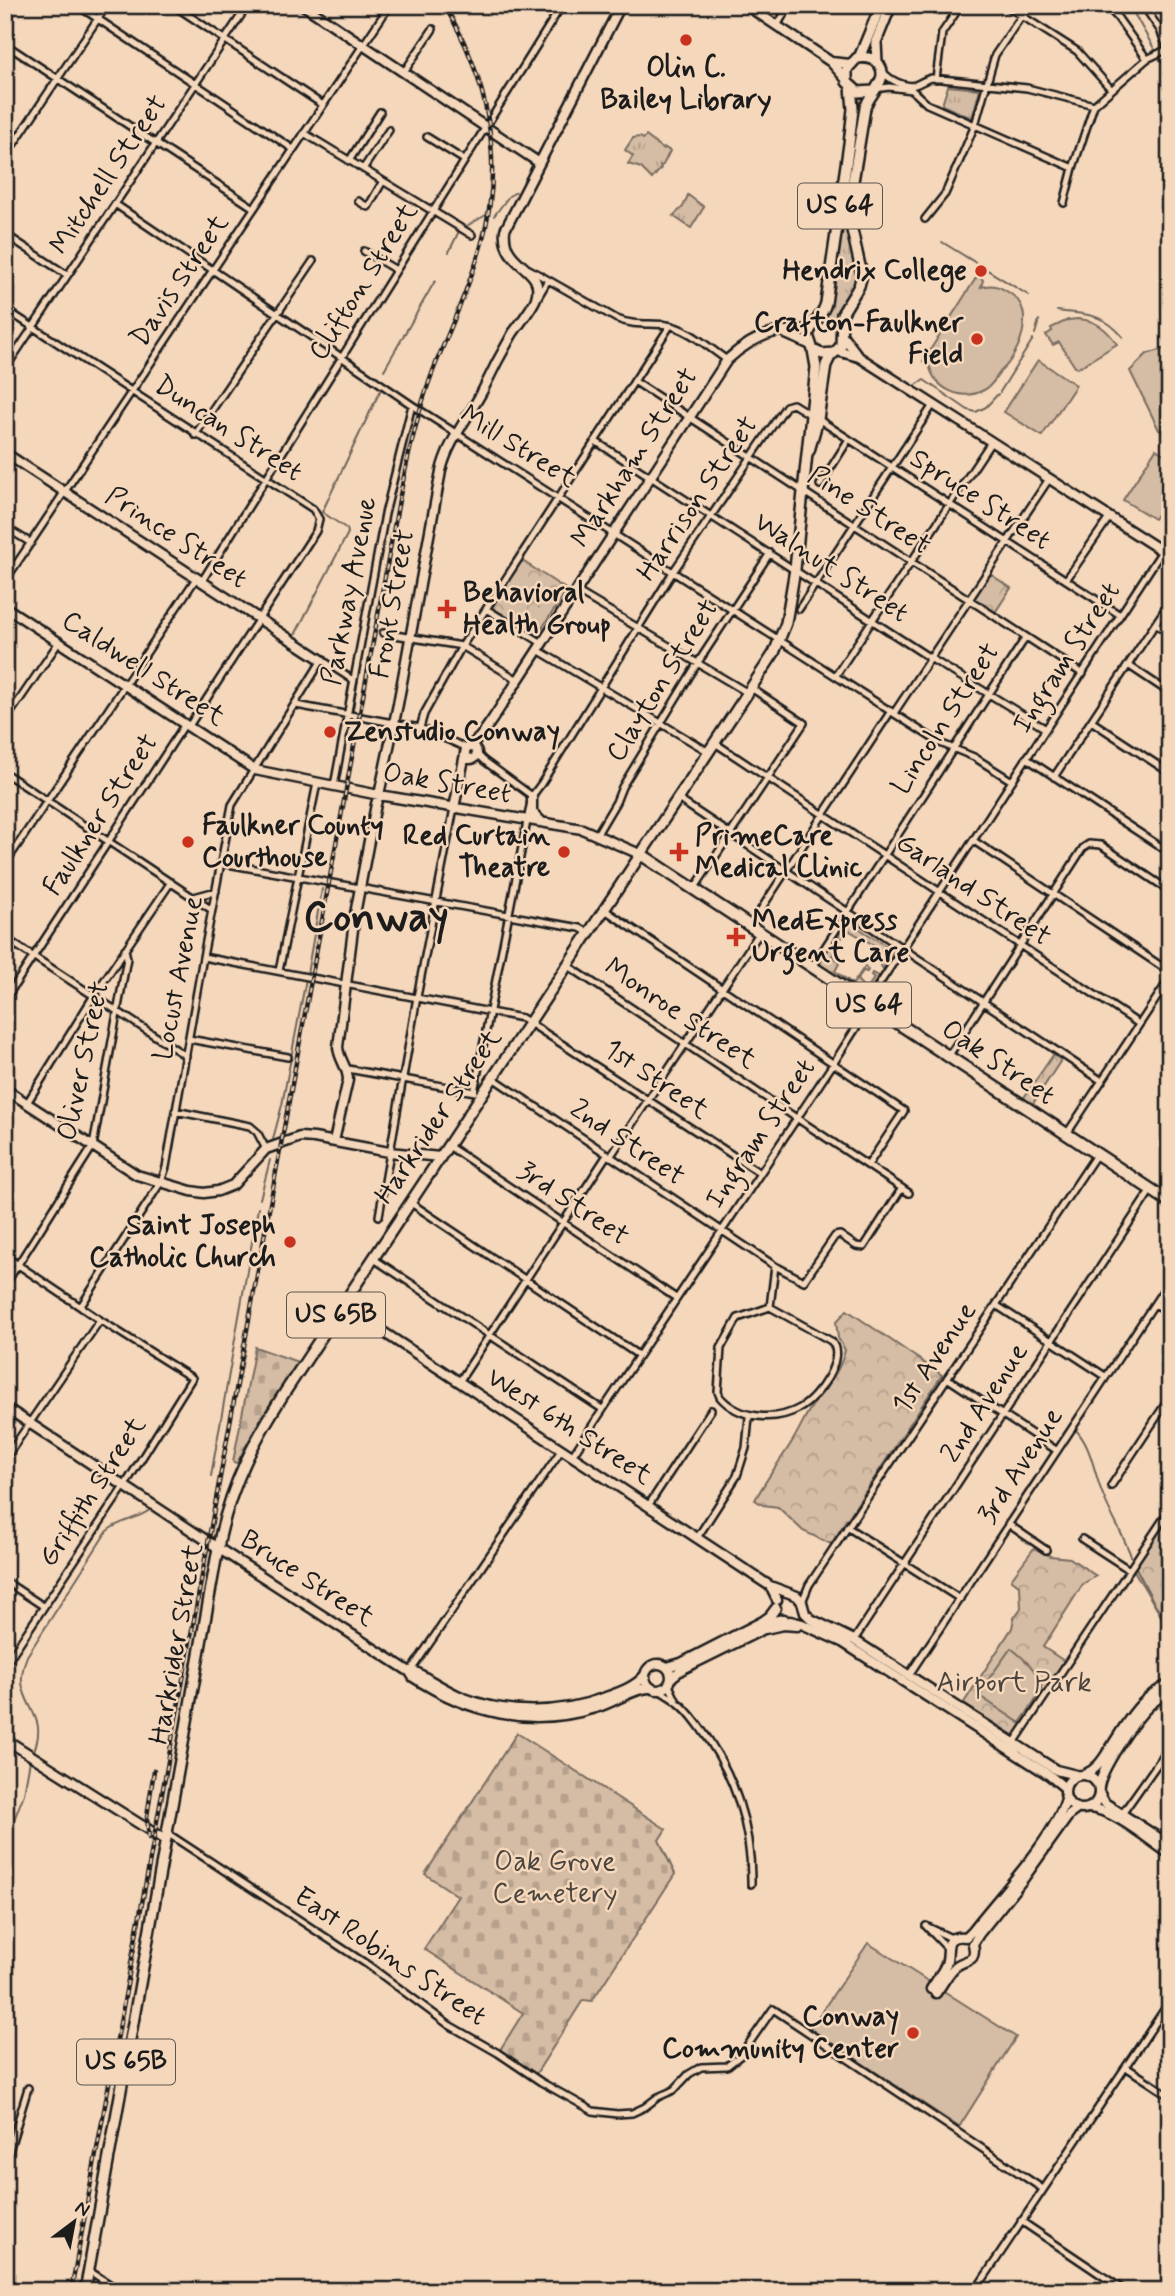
<svg xmlns="http://www.w3.org/2000/svg" width="1175" height="2296" viewBox="0 0 1175 2296" font-family="Mynerve,sans-serif">
<defs>
<pattern id="grass-tufts" width="24" height="20" patternUnits="userSpaceOnUse" patternTransform="scale(1.75)"><rect width="24" height="20" fill="#d5bca4"/><path d="M3 7l-1-3M5 7V3M7 7l1-3M15 17l-1-3M17 17v-4M19 17l1-3" fill="none" stroke="#b6a18d"/></pattern>
<pattern id="forest-crowns" width="20" height="18" patternUnits="userSpaceOnUse" patternTransform="scale(1.75)"><rect width="20" height="18" fill="#d5bca4"/><path d="M2 6a3 3 0 1 1 6 0M12 15a3 3 0 1 1 6 0" fill="none" stroke="#b6a18d"/></pattern>
<pattern id="cemetery-stones" width="16" height="16" patternUnits="userSpaceOnUse" patternTransform="scale(1.75)"><rect width="16" height="16" fill="#d5bca4"/><path d="M2 7V4a2 2 0 0 1 4 0v3zM10 15v-3a2 2 0 0 1 4 0v3z" fill="#b6a18d"/></pattern>
</defs>
<rect width="100%" height="100%" fill="#f5d8bc"/>
<filter id="ink" filterUnits="userSpaceOnUse"><feTurbulence type="fractalNoise" baseFrequency=".0143" numOctaves="2"/><feDisplacementMap in="SourceGraphic" scale="14" xChannelSelector="R" yChannelSelector="G"/><feConvolveMatrix kernelMatrix="1 2 1 2 8 2 1 2 1" color-interpolation-filters="sRGB"/></filter>
<g filter="url(#ink)">
<path fill="url(#grass-tufts)" stroke="#786c60" stroke-width="2" d="M948,86L980,89L972,118L942,105Z
M855,94L864,96L857,131L845,212L858,266V280L840,312L837,320L825,317Z
M646,136L663,149L665,148L670,151L663,165L660,166L661,168L652,179L641,168L628,164L633,156L625,150L633,138L640,137L643,139Z
M688,195L704,207L691,228L673,216L683,207Z
M848,921L894,951L883,969L881,966L886,956L876,948L877,947L850,931L846,932L840,940L837,938Z
M829,945L836,948L832,956L840,962L835,971L853,984L865,966L868,970L867,972L863,971L857,980L863,986L868,987L874,978L871,975L872,973L879,976L868,992L863,994L821,966L820,960Z
M1053,1055L1061,1060L1032,1105L1023,1099Z"/>
<path fill="url(#forest-crowns)" stroke="#786c60" stroke-width="2" d="M521,560L567,590L537,636L491,607Z
M990,574L1011,588L994,614L971,599Z
M847,1310L942,1375L831,1544L803,1531L778,1507L763,1505L755,1500C766,1479 781,1460 793,1440C801,1427 806,1413 815,1402C828,1384 840,1372 845,1350L838,1338L836,1322Z
M1170,1515V1631L1133,1569Z
M1034,1548L1050,1556L1070,1558L1096,1576L1083,1584L1043,1647L1064,1661L1015,1736L963,1704L1012,1628L1014,1618L1021,1608L1020,1586L1011,1579Z"/>
<path fill="url(#cemetery-stones)" stroke="#786c60" stroke-width="2" d="M255,1347L298,1362L261,1418L237,1463L233,1462Z
M517,1733L666,1829L659,1840L675,1874L592,2001L583,2000L534,2077L498,2053L523,2013L424,1949L458,1896L425,1874Z"/>
<path fill="#d5bca4" stroke="#786c60" stroke-width="2" d="M979,276L983,280L981,287C993,283 1001,287 1011,294C1037,312 1019,354 1002,370C996,376 993,386 984,390C961,402 934,389 929,364L923,361L976,278Z
M1078,319C1096,320 1107,329 1117,344L1078,368L1075,367L1059,342L1053,345L1046,335L1052,331L1051,328L1068,320Z
M1170,347V432H1169L1159,430L1130,371L1147,354Z
M1038,360L1076,385L1042,436L1004,412Z
M1156,449L1170,458V495L1154,519L1123,500Z
M1011,1648C1021,1656 1043,1674 1041,1689C1040,1697 1025,1715 1020,1723L981,1697L983,1687Z
M868,1943L1016,2037L959,2127L810,2029Z"/>
<g fill="none" stroke-linecap="round" stroke-linejoin="round">
<path stroke="#70655a" stroke-width="2" d="M1127,5L1132,10L1156,52
M1158,56L1162,63L1170,68
M494,216L509,196L516,192
M465,227L486,215
M942,242L1028,295
M449,252L459,231
M1057,311C1086,315 1102,312 1123,337
M1035,334L1039,320
M384,370L435,281
M913,387L924,380L968,410L976,412L986,407L998,394
M1000,392L1033,339
M296,633L348,533L347,529L322,512L381,389
M330,661L350,674
M353,710L358,679
M307,974L322,889
M273,1139L282,1105L306,979
M260,1199L270,1160
M1075,1429C1092,1446 1094,1474 1103,1495C1112,1518 1125,1538 1133,1561
M211,1476L258,1208
M1135,1566L1154,1603L1170,1623
M34,1751C47,1717 26,1711 22,1683C21,1673 24,1664 27,1656L107,1531C120,1520 137,1520 151,1509
M5,1843L24,1794L30,1760"/>
<g stroke="#1c1c1c" stroke-width="10">
<path id="street" d="M77,5L293,149
M173,5L323,105
M1005,5L1077,51L1111,89
M1105,5L1117,17L1147,59
M1143,5L1160,30L1168,49
M777,26L789,5
M5,44L254,208
M404,72L433,29
M883,72C890,80 905,88 915,85C921,83 925,79 932,78L1027,88L1094,105
M936,79L942,33L961,5
M875,89L889,87L912,90L927,104L1073,168
M5,133L17,140
M304,133L472,235
M427,137L464,160
M5,157L107,5
M349,161L380,112
M363,169L389,130
M358,201L368,207L383,181
M1064,203L1073,168L1094,105L1147,59L1170,48
M115,204L412,405L940,743L974,757L1012,781
M925,219L945,194L963,153L975,125L995,55L1029,5
M5,234L67,275
M364,251L396,270
M529,269L617,319C634,326 649,323 667,325C688,328 709,348 727,360
M538,297L548,280
M5,309L313,509L319,519L316,531L189,726
M5,369L248,5
M634,381L1083,674
M818,419L1120,615
M195,435L313,261
M595,441L930,658L1046,729
M820,485L849,439
M5,527L31,543
M1066,580L1109,518
M5,581L390,5
M202,581L562,5
M576,591L748,693
M486,609L542,643
M799,609L933,405
M1155,624L1170,633
M383,633L462,646L518,680
M538,650L709,752
M1128,665L1170,693
M836,675L991,442
M296,705L420,728L467,748
M894,713L1049,479
M5,721L59,642
M1091,721L1170,773
M420,728L424,714L462,646L670,326
M715,743L1139,1024
M476,753L483,760L532,796
M1026,758L1170,853
M5,773L212,910
M1054,777L1169,603
M334,786L385,514L412,405
M678,799L1102,1081
M597,834L616,802L622,787L697,664L770,553
M974,841L1170,972
M222,863L580,928L589,933
M5,864L197,577
M694,889L804,723L751,688
M194,897L216,891
M605,910L904,1111L868,1165
M750,926L891,711
M5,938L186,1056
M203,957L522,1018L760,1173
M567,965L909,1193
M812,967L1026,637
M279,971L317,783
M5,1000L185,724
M189,1039L288,1057
M948,1057L1083,848L1089,844L1101,845L1170,891
M348,1069L475,1092
M493,1078L775,1266L770,1307L831,1341C847,1358 817,1399 800,1408C775,1422 739,1419 720,1397L718,1392L721,1348L738,1318L770,1307
M474,1092L532,796L541,784L673,572L786,406L793,404L811,415
M27,1103L93,997L171,882
M175,1111L250,1126L257,1132L266,1149
M1066,1135L1170,978
M447,1145L676,1298
M610,1157L760,932
M411,1203L638,1355
M379,1216L417,997L454,808
M5,1256L100,1320L192,1378L125,1485L5,1665
M374,1259L602,1409
M775,1266L804,1281L835,1236L840,1235L856,1246L864,1247L902,1188
M5,1285L93,1146L127,958L125,949
M1155,1304L1170,1313
M996,1305L1105,1376
M81,1306L161,1182L166,1167L203,957L232,805L322,660L353,680
M947,1378L1056,1450
M459,1382L607,1155
M572,1456L833,1064L858,1025L867,1003L1162,551
M5,1459L100,1320
M1111,1486L1170,1397
M648,1506L711,1410
M1008,1524L1046,1550
M847,1527L960,1599
M697,1538L737,1476L746,1448L749,1417
M1082,1539L1128,1569
M5,1581L43,1606
M802,1602L809,1585L1096,1155
M854,1640L1151,1190
M410,1672L562,1449
M909,1675L1170,1280
M669,1685L676,1700
M659,1690C665,1694 672,1698 677,1702C686,1708 693,1718 699,1726C734,1772 752,1827 751,1884
M1014,1743L1170,1509
M1122,1814L1170,1746
M167,1833L368,1965L449,2025L498,2053L541,2082L593,2111L617,2114L632,2113L645,2107L658,2097L674,2090L689,2074L701,2067L727,2066L741,2055L773,2009L1043,2189
M926,1926L949,1937H954
M926,1926L947,1948
M1126,2067L1170,2096
M5,2164L28,2088
M1021,2221L1125,2291
M88,2270L120,2291
M975,2291L1170,2001"/>
</g>
<g stroke="#1c1c1c" stroke-width="13">
<path id="secondary" d="M303,5L538,162
M746,5L831,62L846,79
M831,62L850,64
M786,334L811,345
M843,336L859,357
M837,351L859,357L1170,556
M5,453L322,660
M5,607L255,770L379,795L582,829L642,855
M465 753a6 6 0 1 1 12 0a6 6 0 1 1-12 0Z
M468,748L480,737L492,720L727,360C742,346 760,335 780,331C792,330 803,332 813,326
M532,796V812L542,822
M454,808L465,754
M5,1089L137,1175L191,1191L204,1193L218,1191L233,1185L266,1149L300,1137L314,1138L389,1152L440,1157
M334,1141L348,1080C348,1067 339,1060 338,1047L355,914L376,804L379,795L398,704L441,471C448,441 469,417 483,390C492,371 502,352 513,333C519,325 534,305 536,298C546,266 501,268 505,230L621,5
M342,1305L770,1586L797,1596L802,1602L805,1613L811,1619L854,1640L1056,1770L1076,1775
M5,1407L218,1548L410,1672L413,1677C468,1713 531,1728 595,1708C612,1704 635,1687 651,1688
M770,1586L777,1600
M790,1621L802,1624L842,1642L1049,1775L1065,1788
M765,1629L783,1625L797,1626
M645 1677a13 13 0 1 1 26 0a13 13 0 1 1-26 0Z
M667,1667L681,1663L763,1621L770,1616L776,1608
M410,1672H416C432,1681 447,1691 464,1698C508,1715 559,1714 603,1698C617,1693 636,1687 645,1675
M671,1678L681,1670L762,1630L773,1621L784,1619
M5,1739L165,1840
M1065 1792a17 17 0 1 1 34 0a17 17 0 1 1-34 0Z
M1084,1775C1098,1769 1103,1759 1111,1747C1127,1722 1141,1696 1170,1684
M1099,1787C1101,1769 1134,1721 1147,1708C1153,1701 1162,1696 1170,1692
M1100,1794L1105,1803L1170,1845
M1088,1808C1112,1808 1150,1841 1170,1854
M931,1989C936,1981 942,1973 946,1964C951,1951 941,1934 966,1937L973,1930C1000,1895 1054,1839 1066,1799
M936,1993C942,1985 947,1975 954,1968C963,1958 978,1965 973,1944L979,1934L1024,1878L1069,1815L1077,1809"/>
</g>
<g stroke="#1c1c1c" stroke-width="14">
<path id="primary" d="M859,58L881,5
M877,62L876,42L891,5
M833,353L822,354L813,350L808,335C812,323 823,316 826,303L849,144L853,109L851,87
M809,451L818,419L826,365L830,357L841,346L842,314L859,286L862,275L848,212L865,108C869,93 891,79 878,63C872,57 865,57 857,58L847,69V82L858,92L873,91
M85,2291L220,1537C233,1480 254,1441 285,1392L774,653L786,623L795,569L816,367L813,350"/>
</g>
<g stroke="#1c1c1c" stroke-width="15">
<path id="highway" d="M642,855L1170,1202"/>
</g>
<use href="#street" stroke="#f5d8bc" stroke-width="5"/>
<use href="#secondary" stroke="#f5d8bc" stroke-width="8"/>
<use href="#primary" stroke="#f5d8bc" stroke-width="9"/>
<use href="#highway" stroke="#f5d8bc" stroke-width="10"/>
<g stroke="#1c1c1c" stroke-width="4.5">
<path id="rail" d="M149,1838L147,1817L154,1770
M71,2291L399,500C408,457 417,413 433,371C449,330 469,289 481,246C505,163 489,78 444,5"/>
</g>
<use href="#rail" stroke="#f5d8bc" stroke-width="2" stroke-dasharray="5" stroke-linecap="butt"/>
</g>
</g>
<g fill="#c8321e" stroke="#f5d8bc" stroke-width="2.5">
<circle cx="686" cy="40" r="7"/>
<circle cx="981" cy="271" r="7"/>
<circle cx="977" cy="339" r="7"/>
<path d="M443.5 598.5h7v7h7v7h-7v7h-7v-7h-7v-7h7z"/>
<circle cx="330" cy="732" r="7"/>
<circle cx="188" cy="842" r="7"/>
<circle cx="564" cy="852" r="7"/>
<path d="M675.5 841.5h7v7h7v7h-7v7h-7v-7h-7v-7h7z"/>
<path d="M732.5 926.5h7v7h7v7h-7v7h-7v-7h-7v-7h7z"/>
<circle cx="290" cy="1242" r="7"/>
<circle cx="913" cy="2033" r="7"/>
</g>
<g text-anchor="middle" dominant-baseline="central" stroke-width="5" stroke-linejoin="round" paint-order="stroke">
<g fill="#f5d8bc" stroke="#5d544c" stroke-width="2">
<rect x="798" y="183.5" width="84" height="45" rx="5"/>
<rect x="827" y="982.5" width="84" height="45" rx="5"/>
<rect x="287" y="1292.5" width="98" height="45" rx="5"/>
<rect x="77" y="2039.5" width="98" height="45" rx="5"/>
</g>
<g font-size="26" font-weight="bold" fill="#1c1c1c">
<text x="840" y="206">US 64</text>
<text x="869" y="1005">US 64</text>
<text x="336" y="1315">US 65B</text>
<text x="126" y="2062">US 65B</text>
</g>
<g font-size="28" font-weight="bold" fill="#1c1c1c" stroke="#f5d8bc" text-anchor="end">
<text x="686" y="68" text-anchor="middle">Olin C.<tspan x="686" dy="32">Bailey Library</tspan></text>
<text x="967" y="271">Hendrix College</text>
<text x="963" y="323">Crafton-Faulkner<tspan x="963" dy="32">Field</tspan></text>
<text x="463" y="593" text-anchor="start">Behavioral<tspan x="463" dy="32">Health Group</tspan></text>
<text x="344" y="732" text-anchor="start">Zenstudio Conway</text>
<text x="202" y="826" text-anchor="start">Faulkner County<tspan x="202" dy="32">Courthouse</tspan></text>
<text x="550" y="836">Red Curtain<tspan x="550" dy="32">Theatre</tspan></text>
<text x="695" y="836" text-anchor="start">PrimeCare<tspan x="695" dy="32">Medical Clinic</tspan></text>
<text x="752" y="921" text-anchor="start">MedExpress<tspan x="752" dy="32">Urgent Care</tspan></text>
<text x="276" y="1226">Saint Joseph<tspan x="276" dy="32">Catholic Church</tspan></text>
<text x="899" y="2017">Conway<tspan x="899" dy="32">Community Center</tspan></text>
</g>
<g font-size="28" fill="#1c1c1c" stroke="#f5d8bc">
<text transform="translate(109 175) rotate(-56)">Mitchell Street</text>
<text transform="translate(180 281) rotate(-56)">Davis Street</text>
<text transform="translate(364 282) rotate(-58)">Clifton Street</text>
<text transform="translate(228 429) rotate(33)">Duncan Street</text>
<text transform="translate(518 447) rotate(32)">Mill Street</text>
<text transform="translate(635 458) rotate(-57)">Markham Street</text>
<text transform="translate(698 499) rotate(-56)">Harrison Street</text>
<text transform="translate(980 500) rotate(33)">Spruce Street</text>
<text transform="translate(869 511) rotate(33)">Pine Street</text>
<text transform="translate(176 538) rotate(33)">Prince Street</text>
<text transform="translate(831 568) rotate(33)">Walnut Street</text>
<text transform="translate(350 591) rotate(-79)">Parkway Avenue</text>
<text transform="translate(393 604) rotate(-80)">Front Street</text>
<text transform="translate(1067 658) rotate(-57)">Ingram Street</text>
<text transform="translate(143 669) rotate(33)">Caldwell Street</text>
<text transform="translate(663 681) rotate(-58)">Clayton Street</text>
<text transform="translate(946 719) rotate(-57)">Lincoln Street</text>
<text transform="translate(447 784) rotate(10)">Oak Street</text>
<text transform="translate(101 815) rotate(-57)">Faulkner Street</text>
<text transform="translate(973 890) rotate(34)">Garland Street</text>
<text transform="translate(179 978) rotate(-79)">Locust Avenue</text>
<text transform="translate(680 1014) rotate(34)">Monroe Street</text>
<text transform="translate(84 1061) rotate(-78)">Oliver Street</text>
<text transform="translate(998 1063) rotate(34)">Oak Street</text>
<text transform="translate(656 1080) rotate(34)">1st Street</text>
<text transform="translate(439 1117) rotate(-56)">Harkrider Street</text>
<text transform="translate(761 1134) rotate(-56)">Ingram Street</text>
<text transform="translate(627 1143) rotate(34)">2nd Street</text>
<text transform="translate(573 1204) rotate(34)">3rd Street</text>
<text transform="translate(935 1358) rotate(-56)">1st Avenue</text>
<text transform="translate(985 1403) rotate(-57)">2nd Avenue</text>
<text transform="translate(569 1427) rotate(33)">West 6th Street</text>
<text transform="translate(1021 1466) rotate(-57)">3rd Avenue</text>
<text transform="translate(93 1492) rotate(-57)">Griffith Street</text>
<text transform="translate(307 1579) rotate(33)">Bruce Street</text>
<text transform="translate(177 1644) rotate(-80)">Harkrider Street</text>
<text transform="translate(390 1957) rotate(34)">East Robins Street</text>
</g>
<g font-size="28" fill="#4a443e" stroke="#f5d8bc">
<text x="1014" y="1683">Airport Park</text>
<text x="555" y="1862">Oak Grove<tspan x="555" dy="32">Cemetery</tspan></text>
</g>
<g font-size="42" font-weight="bold" fill="#1c1c1c" stroke="#f5d8bc">
<text x="376" y="918">Conway</text>
</g>
</g>
<rect width="1175" height="2296" fill="none" stroke="#f5d8bc" stroke-width="28"/>
<rect x="14" y="14" width="1147" height="2268" fill="none" stroke="#1c1c1c" stroke-width="2.5" filter="url(#ink)"/>
<g transform="translate(74 2222) rotate(32)" stroke="#f5d8bc" stroke-width="5" paint-order="stroke">
<path d="M0-5L12 26L0 18L-12 26Z" fill="#1c1c1c"/>
<text y="-10" font-size="19" font-weight="bold" text-anchor="middle" fill="#1c1c1c">N</text>
</g>
</svg>
